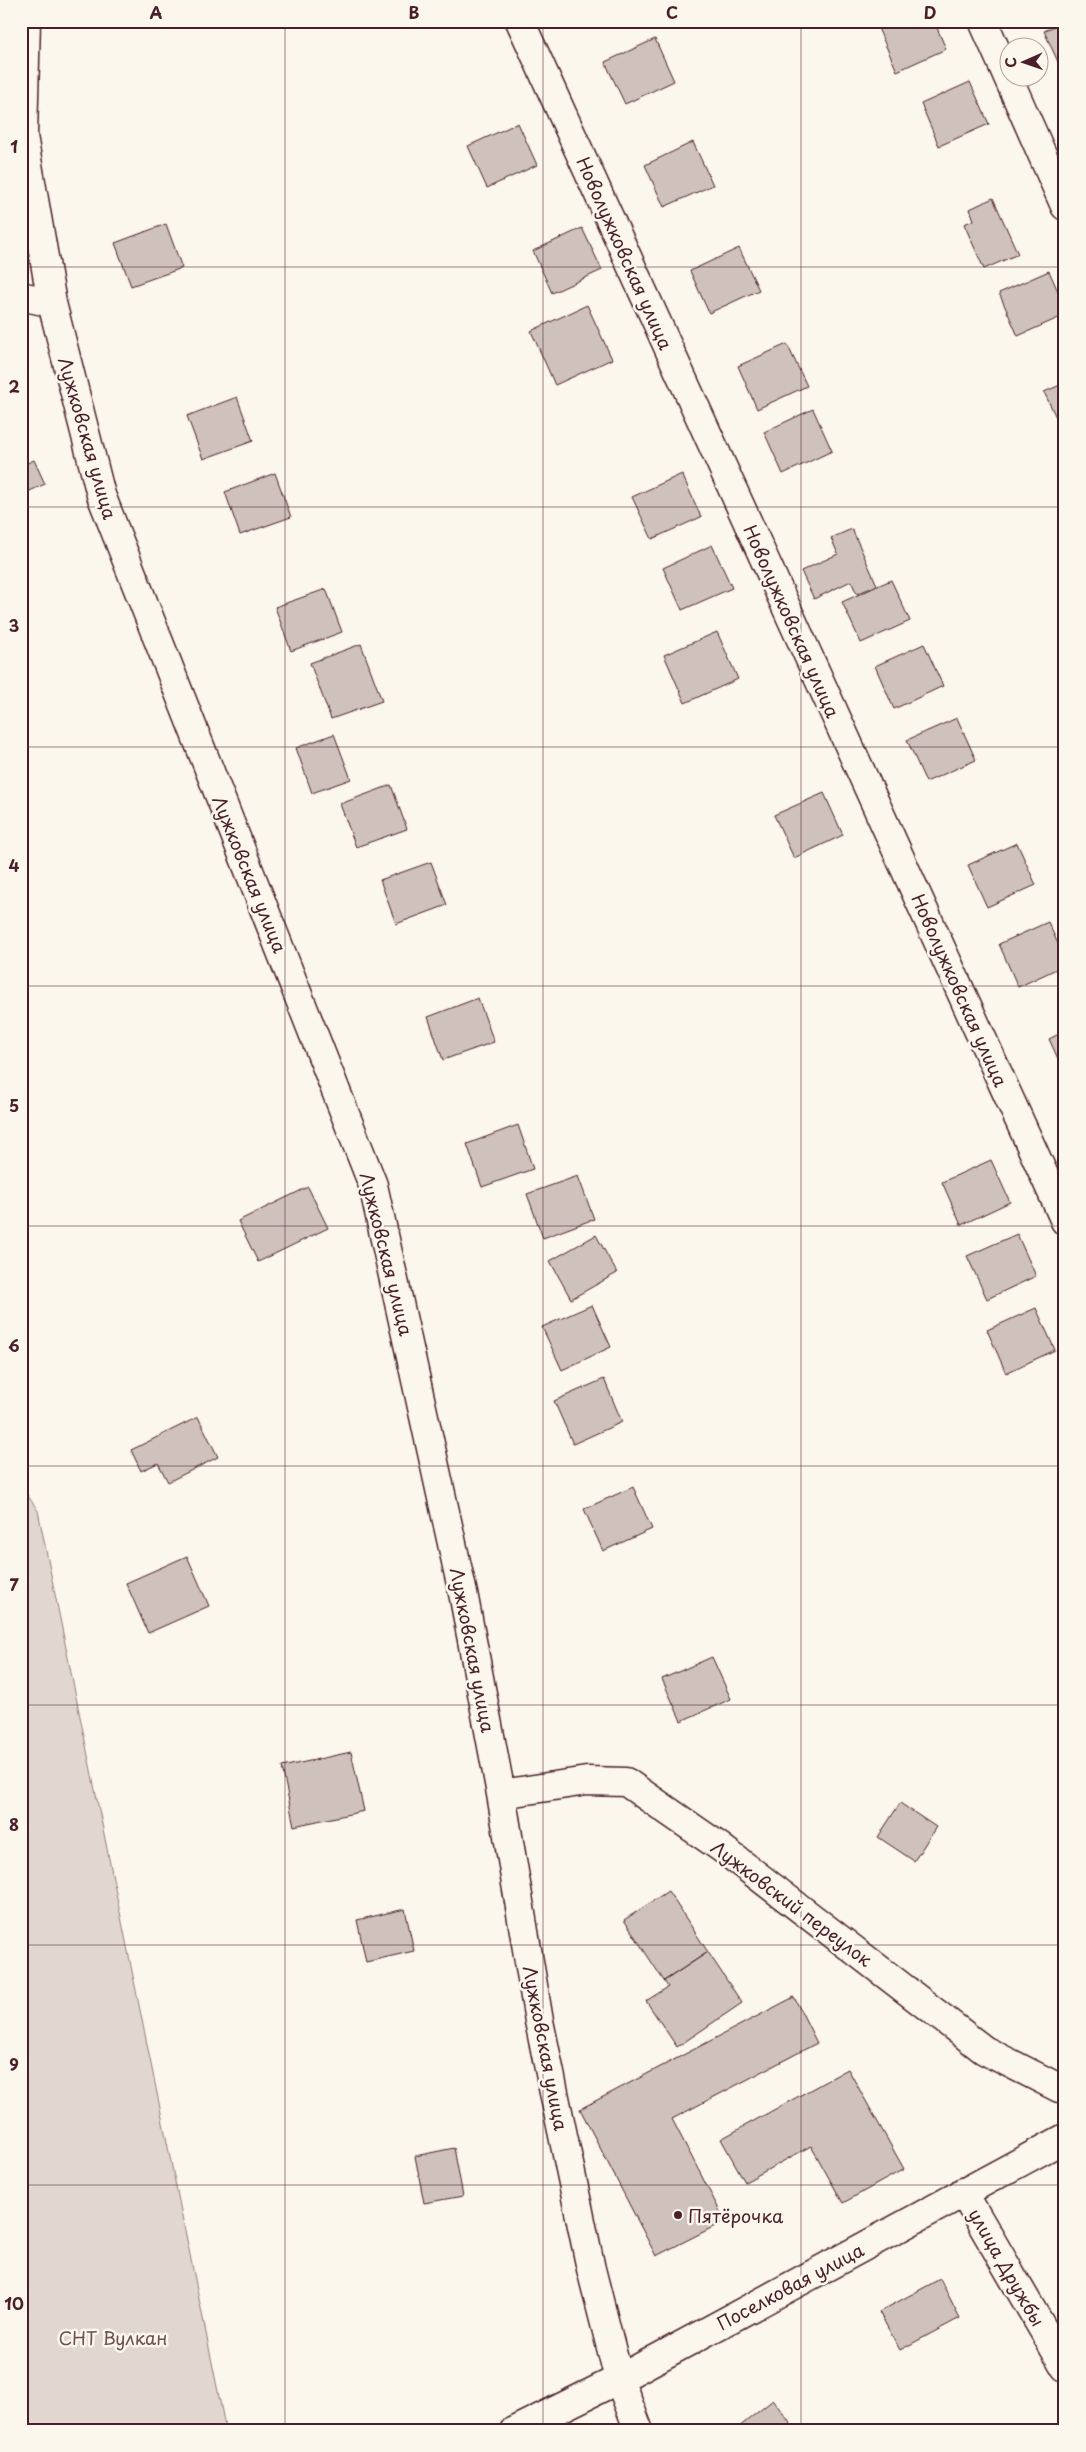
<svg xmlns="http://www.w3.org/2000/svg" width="1086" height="2452" viewBox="0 0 1086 2452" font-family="'Playpen Sans',sans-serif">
<rect width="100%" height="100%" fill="#fbf7ec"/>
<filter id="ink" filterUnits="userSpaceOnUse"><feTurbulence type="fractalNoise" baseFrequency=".02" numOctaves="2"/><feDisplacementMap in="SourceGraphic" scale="10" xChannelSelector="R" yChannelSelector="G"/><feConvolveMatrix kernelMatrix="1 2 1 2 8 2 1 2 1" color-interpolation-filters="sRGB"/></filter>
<g filter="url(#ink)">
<path fill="#e2d7d0" stroke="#967b7e" d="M21,1485L38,1511L226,2431H21Z"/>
<path fill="#cfc2bc" stroke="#4a1f2b" d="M893,21H934L946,49L897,71L878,28Z
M1065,21V72L1063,73L1044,31Z
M655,39L674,81L625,104L605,62Z
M970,82L989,124L939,146L921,104Z
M518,123L537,165L487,188L468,146Z
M693,142L713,185L664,207L645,165Z
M993,198L1018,254L984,269L964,224L974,220L970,209Z
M166,224L182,268L131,286L115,243Z
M582,228L602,270L552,293L533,251Z
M739,248L759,290L709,313L690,271Z
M1049,271L1065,307V315L1018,336L999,293Z
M587,305L612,359L555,385L531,331Z
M787,344L807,386L757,409L738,366Z
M1065,383V434H1064L1044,392Z
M237,397L253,441L203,459L187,416Z
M813,409L832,451L783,474L764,432Z
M34,460L45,484L21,495V466Z
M275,473L291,517L240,535L225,492Z
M682,474L701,517L652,539L632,497Z
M852,529L877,585L857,594L851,581L814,599L801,571L838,554L831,538Z
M712,545L732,588L682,610L663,568Z
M891,580L910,621L861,643L842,602Z
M326,589L342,632L291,651L275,607Z
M717,632L738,679L685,703L664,655Z
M361,644L382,701L331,719L310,663Z
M924,644L943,686L894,709L875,666Z
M957,718L976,760L926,782L907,740Z
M334,734L351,779L312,793L296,748Z
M391,785L407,829L356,847L340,804Z
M824,793L843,835L794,858L774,815Z
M1017,843L1036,885L987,907L968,865Z
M431,862L447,905L396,924L380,880Z
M1048,922L1065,959V965L1018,987L999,944Z
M478,998L494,1042L443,1060L428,1017Z
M1065,1031V1074L1049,1039Z
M518,1125L533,1169L482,1187L467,1144Z
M991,1160L1010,1202L961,1225L942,1182Z
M578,1176L594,1219L543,1238L527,1194Z
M308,1187L328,1228L258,1262L238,1221Z
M1017,1234L1036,1276L987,1299L967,1256Z
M596,1235L617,1273L571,1299L550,1261Z
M592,1305L611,1347L562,1370L542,1327Z
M1036,1308L1055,1350L1006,1373L987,1330Z
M604,1379L622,1422L573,1444L554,1401Z
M198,1417L218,1457L168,1482L158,1463L141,1471L131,1450Z
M633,1487L652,1529L603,1551L584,1509Z
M187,1556L209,1606L148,1633L126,1583Z
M712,1657L731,1699L681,1721L662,1679Z
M351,1752L364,1811L294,1826L282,1767Z
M900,1803L936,1827L914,1861L878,1837Z
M668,1891L708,1952L664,1981L624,1920Z
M405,1909L414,1951L366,1962L357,1920Z
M708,1952L742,2003L677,2047L646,2001L668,1987L664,1981Z
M794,1997L817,2043L672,2119L725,2221L656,2256L580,2109Z
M848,2069L904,2169L843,2203L811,2146L745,2182L721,2139Z
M454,2148L463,2196L424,2203L415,2156Z
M940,2279L960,2318L900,2350L879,2312Z
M773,2400L796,2431H734Z"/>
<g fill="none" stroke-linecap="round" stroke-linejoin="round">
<g stroke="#4a1f2b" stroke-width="31">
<path id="street" d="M26,21L23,136L52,303L101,495L373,1185L464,1598L501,1794L539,2021L591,2269L619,2379L639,2431
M520,21L1065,1221
M983,21L1065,206
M21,296L52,303
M501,1794L587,1781L626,1782L720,1847L984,2050L1059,2088L1065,2089
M963,2192L1065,2367"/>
</g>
<g stroke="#4a1f2b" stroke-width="31">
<path id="highway" d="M514,2431L619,2379L1065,2138"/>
</g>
<use href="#street" stroke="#fbf7ec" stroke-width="28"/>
<use href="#highway" stroke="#fbf7ec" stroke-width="28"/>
</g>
</g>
<path fill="none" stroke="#4a1f2b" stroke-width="1" stroke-opacity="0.55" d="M285,21V2431M543,21V2431M801,21V2431M21,267H1065M21,507H1065M21,747H1065M21,986H1065M21,1226H1065M21,1466H1065M21,1705H1065M21,1945H1065M21,2185H1065"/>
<circle fill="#4a1f2b" stroke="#fbf7ec" stroke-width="2" cx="678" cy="2215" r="5"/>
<g text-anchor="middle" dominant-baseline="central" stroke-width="5" stroke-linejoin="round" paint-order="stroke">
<g font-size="18" fill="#4a1f2b" stroke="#fbf7ec">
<text transform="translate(625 253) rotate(66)">Новолужковская улица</text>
<text transform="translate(88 438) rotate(74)">Лужковская улица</text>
<text transform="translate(792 621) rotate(66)">Новолужковская улица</text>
<text transform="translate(250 874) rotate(68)">Лужковская улица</text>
<text transform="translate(960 990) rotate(66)">Новолужковская улица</text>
<text transform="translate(387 1254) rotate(76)">Лужковская улица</text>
<text transform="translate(473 1650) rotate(79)">Лужковская улица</text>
<text transform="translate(792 1903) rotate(37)">Лужковский переулок</text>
<text transform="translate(546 2048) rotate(79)">Лужковская улица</text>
<text transform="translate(1007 2267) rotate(60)">улица Дружбы</text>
<text transform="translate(790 2286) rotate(-28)">Поселковая улица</text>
</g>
<g font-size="18" fill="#4a1f2b" stroke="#fbf7ec" text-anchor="start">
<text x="688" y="2215">Пятёрочка</text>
</g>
<g font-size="18" fill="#704d54" stroke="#fbf7ec">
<text x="113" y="2337">СНТ Вулкан</text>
</g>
</g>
<rect width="1086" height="2452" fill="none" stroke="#fbf7ec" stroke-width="55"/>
<g transform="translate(1024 62) rotate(268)"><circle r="24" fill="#fbf7ec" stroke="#b4a19f"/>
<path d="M0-4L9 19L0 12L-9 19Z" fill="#4a1f2b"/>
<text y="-8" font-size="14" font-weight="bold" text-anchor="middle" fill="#4a1f2b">С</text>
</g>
<rect x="28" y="28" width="1030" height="2396" fill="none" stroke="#4a1f2b" stroke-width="2"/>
<g font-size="16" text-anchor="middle" font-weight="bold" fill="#4a1f2b">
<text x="156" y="19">A</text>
<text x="414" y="19">B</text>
<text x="672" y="19">C</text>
<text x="930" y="19">D</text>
<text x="14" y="153">1</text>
<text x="14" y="393">2</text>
<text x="14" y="632">3</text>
<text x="14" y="872">4</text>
<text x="14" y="1112">5</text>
<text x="14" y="1352">6</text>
<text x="14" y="1591">7</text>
<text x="14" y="1831">8</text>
<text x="14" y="2071">9</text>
<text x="14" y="2310">10</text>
</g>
</svg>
